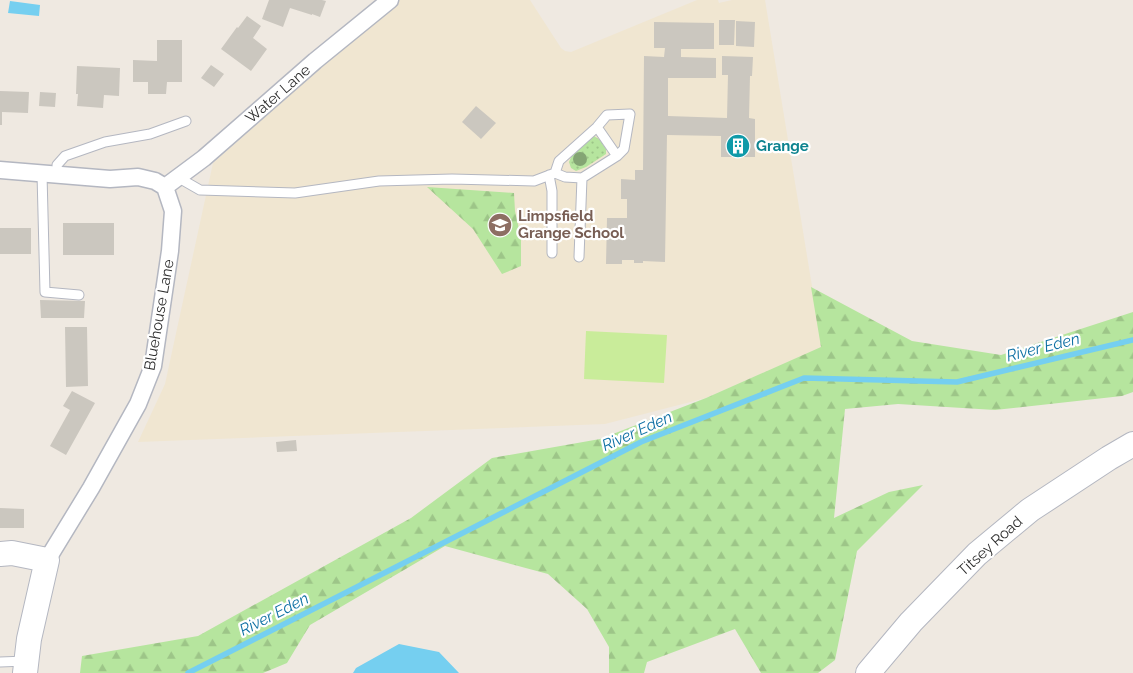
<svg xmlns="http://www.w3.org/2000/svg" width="1133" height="673" viewBox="0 0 1133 673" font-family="Raleway,sans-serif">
<defs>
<pattern id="grass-dots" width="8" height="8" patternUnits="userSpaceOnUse" patternTransform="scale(1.25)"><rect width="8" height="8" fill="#b6e59e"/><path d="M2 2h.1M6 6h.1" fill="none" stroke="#9dc588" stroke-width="1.8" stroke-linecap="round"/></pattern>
<pattern id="forest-firs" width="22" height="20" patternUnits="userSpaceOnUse" patternTransform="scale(1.25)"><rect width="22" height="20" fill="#b6e59e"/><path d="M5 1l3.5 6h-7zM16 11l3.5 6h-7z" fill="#9dc588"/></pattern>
</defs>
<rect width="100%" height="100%" fill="#efe9e1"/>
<path fill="#f0e6d1" d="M397,0H530L561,48L565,51L571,52L697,0H718L719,3L732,0H765L822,347L706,398L605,424L138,442L165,384L213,163Z"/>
<path fill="url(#grass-dots)" d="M594,136L600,140L606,149V154L586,167L576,171L571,168L569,162L573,153Z"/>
<path fill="url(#forest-firs)" d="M427,187L514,193L515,211L521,238V266L502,274L473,229Z
M811,287L912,341L1001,355L1133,312V392L1122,396L995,410L898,404L845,409L834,518L889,492L923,485L857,551L835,660L818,673H761L735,629L647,662L644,673H609V647L587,609L548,574L445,546L310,625L287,663L263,673H80L82,656L198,636L411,518L492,458L600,439L706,398L821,347Z"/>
<path fill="#c9ec9a" d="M586,331L667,335L664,383L584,379Z"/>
<path fill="#75cff0" d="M10,1L40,5L39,16L8,13Z
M399,644L439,652L459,673H353L356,668Z"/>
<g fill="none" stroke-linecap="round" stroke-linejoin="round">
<path stroke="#75cff0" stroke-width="5.5" d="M188,673L641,442L804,378L957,382L1133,340"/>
</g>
<path fill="#cbc7bf" d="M269,0H322L326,1L320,17L312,14V15L290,8L283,27L262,19Z
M247,16L261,26L253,38L267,49L251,71L221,49L237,27L238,28Z
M719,20H735L734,45H719Z
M736,21L755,22L754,47L736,46Z
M654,22L714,23V49H681V57L716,58V78H668V116L727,118L728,75H722V56L753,57L752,76H750L749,118L755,119V157H721V136L667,135L665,262L643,261V263H634V260H622V264H606L607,218H627V199H621V179L635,180V170H643L644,56L664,57L665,48H654Z
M157,40H182V82H167L166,94H148V82H133V60L157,61Z
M211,65L224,74L214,87L201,78Z
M77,66L120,68L119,96L104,95L103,108L77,106L78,94H76Z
M0,91L29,92L28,113L2,112V125H0Z
M40,92L56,93L55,107L39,106Z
M476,106L496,123L481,139L462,122Z
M63,223H114V255H63Z
M0,228H31V254H0Z
M40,300L85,301L84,318H41Z
M65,327H87L88,386L66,387Z
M72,391L95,403L66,455L50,446L70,410L63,406Z
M296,440L297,451L277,452L276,442Z
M0,508L24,509V528H0Z"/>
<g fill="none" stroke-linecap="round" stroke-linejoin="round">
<g stroke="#b4b7c1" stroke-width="11">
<path id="lane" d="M630,114L624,149L617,156L582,178L565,177L555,173L559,161L597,127L607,115Z
M597,127L617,156
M42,174L45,292L79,295
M58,175L57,165L65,156L105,142L150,134L186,121
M549,175L552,191V253
M179,178L200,190L295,193L379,181L452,179L534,181L555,173
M579,257L582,178
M0,662L26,661"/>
</g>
<g stroke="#b4b7c1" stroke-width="19">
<path id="street" d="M0,170L110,179L138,177L155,181L165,187L173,211L170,251L153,366L138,404L91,488L47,560
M165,187L204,158L315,61L390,0"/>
</g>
<g stroke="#b4b7c1" stroke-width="26">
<path id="secondary" d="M0,554L12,553L47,560L29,639L25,673
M868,673L911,622L977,554L1030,510L1109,458L1133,444"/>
</g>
<use href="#lane" stroke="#fff" stroke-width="9"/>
<use href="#street" stroke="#fff" stroke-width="16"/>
<use href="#secondary" stroke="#fff" stroke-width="24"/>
</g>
<circle fill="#84a574" cx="580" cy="159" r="7"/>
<defs>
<g id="building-disc" transform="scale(1.25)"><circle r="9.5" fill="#0f9aa8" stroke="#fff"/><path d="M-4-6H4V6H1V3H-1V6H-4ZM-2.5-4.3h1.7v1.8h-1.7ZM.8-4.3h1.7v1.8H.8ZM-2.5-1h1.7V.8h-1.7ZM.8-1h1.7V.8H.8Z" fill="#fff"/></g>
<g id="school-disc" transform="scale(1.25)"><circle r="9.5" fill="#8d6e63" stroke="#fff"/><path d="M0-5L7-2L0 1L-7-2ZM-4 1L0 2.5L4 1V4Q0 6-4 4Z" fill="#fff"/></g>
</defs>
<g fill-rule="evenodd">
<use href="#building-disc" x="738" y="146"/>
<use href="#school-disc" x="500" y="225"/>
</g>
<g text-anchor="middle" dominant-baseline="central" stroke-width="4.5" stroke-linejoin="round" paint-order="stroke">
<g font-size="15" fill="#2e2e2e" stroke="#fff">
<text transform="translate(278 94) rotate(-41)">Water Lane</text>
<text transform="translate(159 315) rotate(-80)">Bluehouse Lane</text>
<text transform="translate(990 546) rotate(-42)">Titsey Road</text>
</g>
<g font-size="15" font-weight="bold" fill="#0d838f" stroke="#fff" text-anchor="start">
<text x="756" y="146">Grange</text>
</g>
<g font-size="15" font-weight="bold" fill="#785e54" stroke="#fff" text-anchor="start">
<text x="518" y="216">Limpsfield<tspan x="518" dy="17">Grange School</tspan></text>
</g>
<g font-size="16" font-style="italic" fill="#0d6fa3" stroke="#fff">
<text transform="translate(1043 347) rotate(-14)">River Eden</text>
<text transform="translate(637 431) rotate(-24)">River Eden</text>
<text transform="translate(274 614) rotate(-27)">River Eden</text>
</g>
</g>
</svg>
